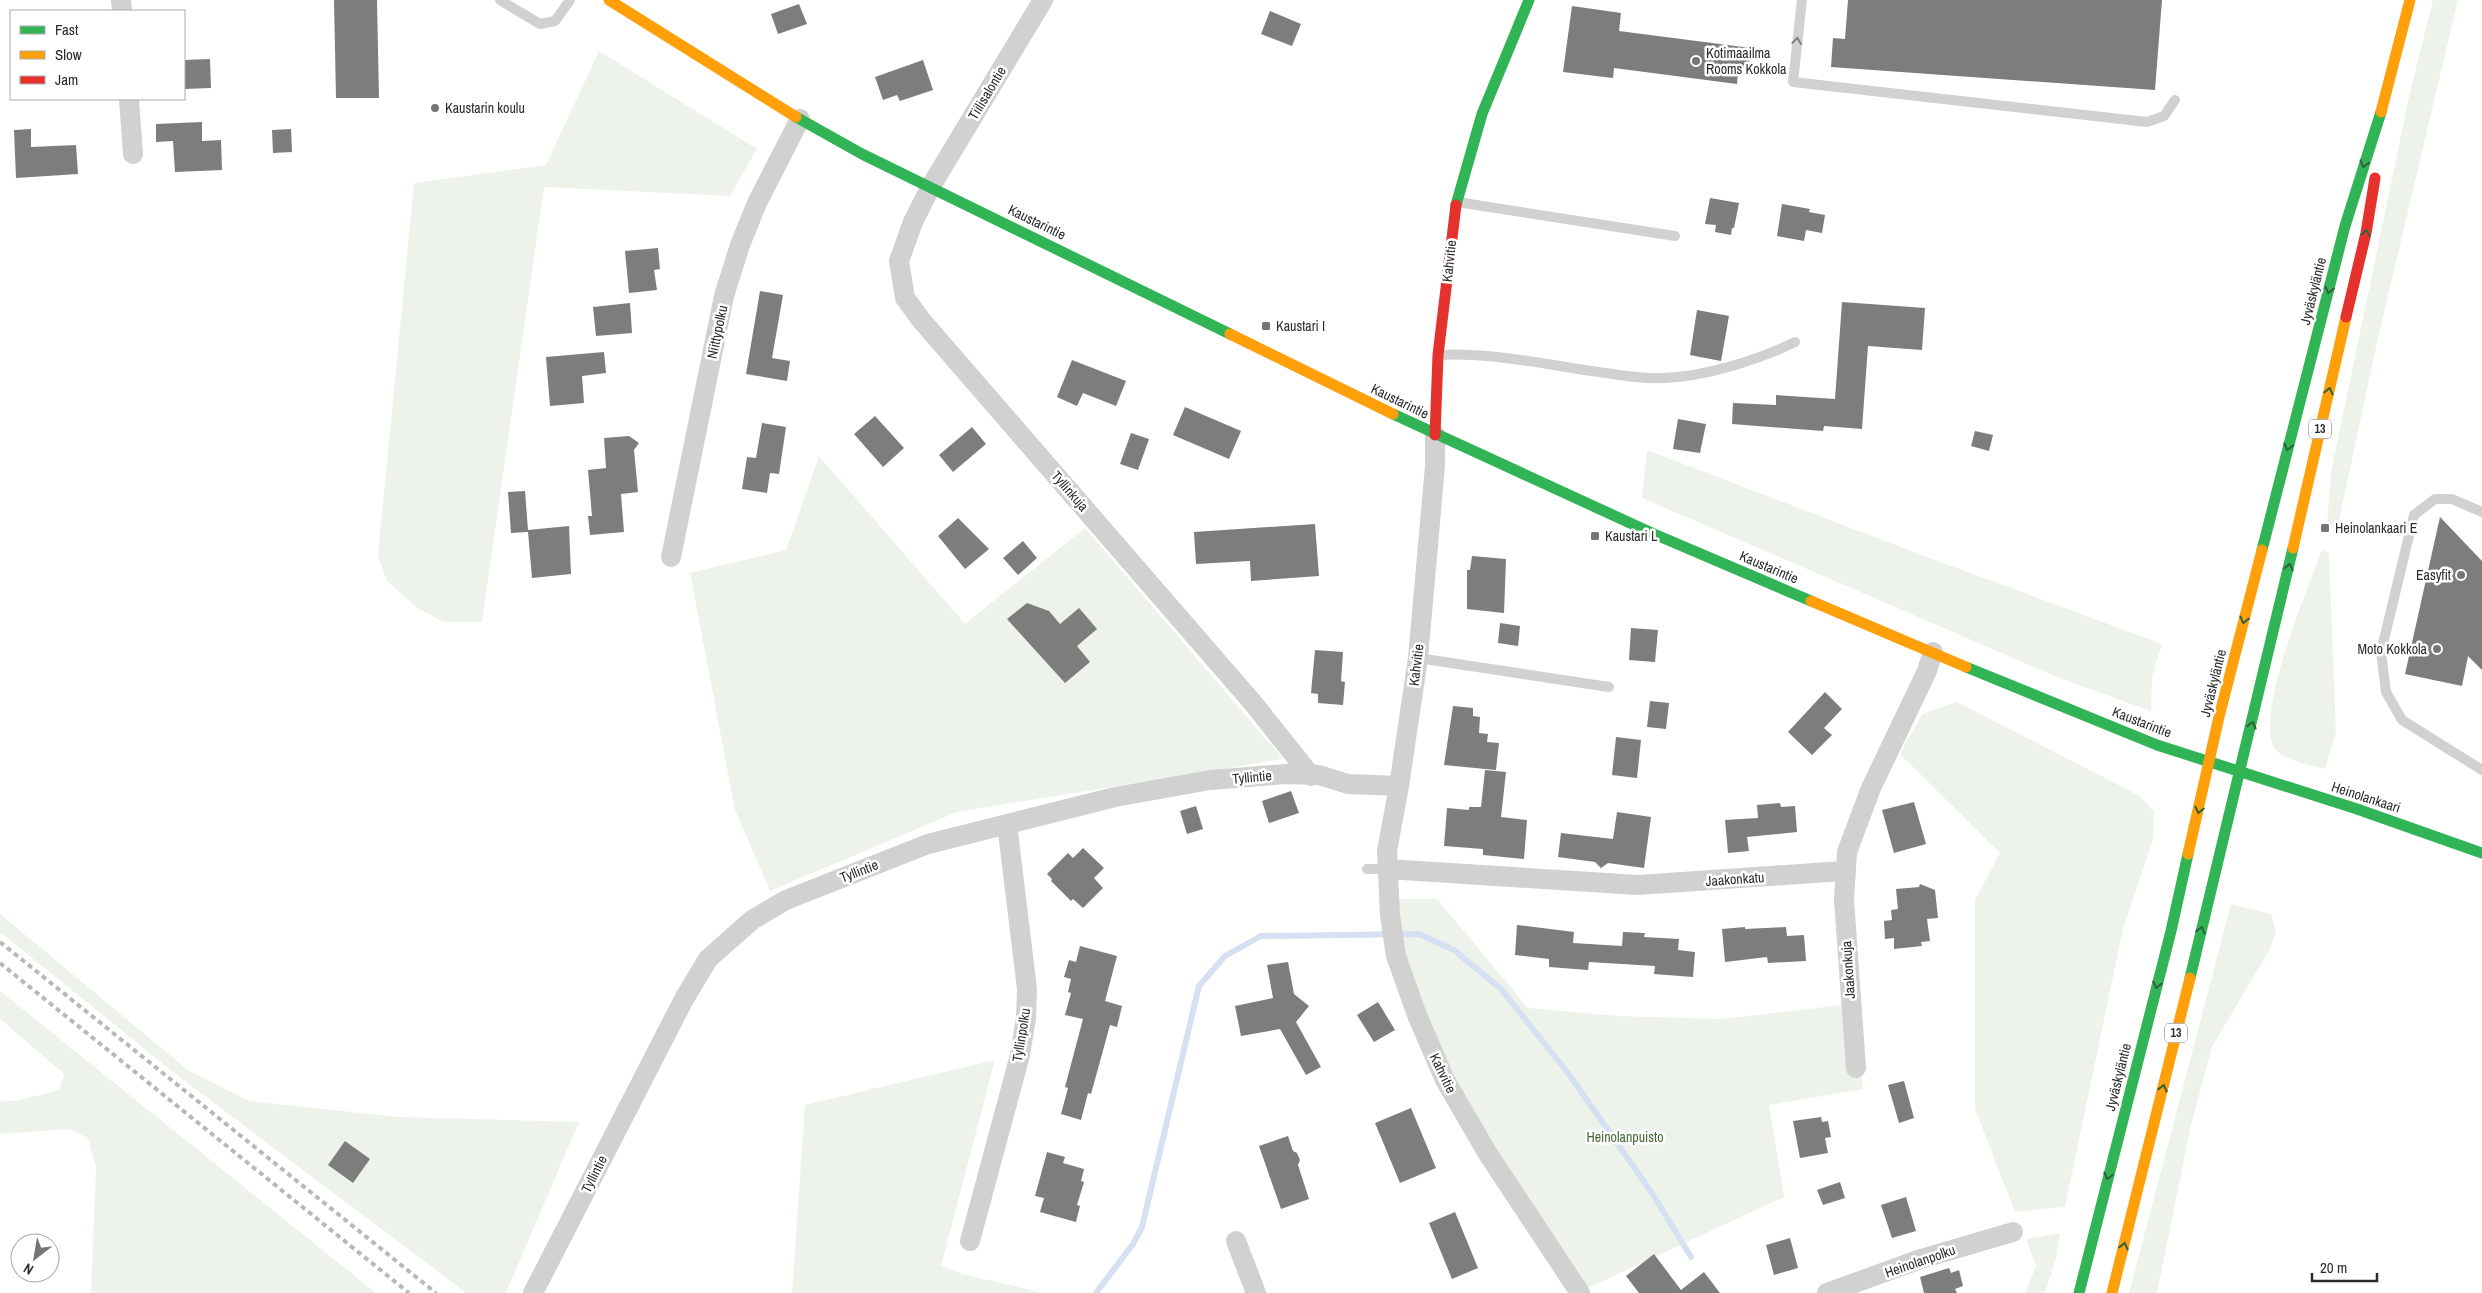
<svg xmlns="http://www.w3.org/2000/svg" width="2482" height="1293" viewBox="0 0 2482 1293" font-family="'Archivo Narrow',sans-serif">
<rect width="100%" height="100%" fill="#fff"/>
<path fill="#edf3ea" d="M2433,0H2458L2378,338L2337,530L2327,525L2331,472L2410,92Z
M599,51L757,149L730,196L544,187L482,622H443L416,607L387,581L378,555L414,183L546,165Z
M1647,450L1919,554L2162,644L2152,677L2151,711L2062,679L1642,498Z
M819,456L965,624L1085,528L1283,759L957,812L770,891L735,810L690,573L786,550Z
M2322,550L2329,553L2336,732L2325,769C2311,765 2287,762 2276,750C2251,721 2309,586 2322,550Z
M1957,702L2140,796L2154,811L2153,840L2123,929L2065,1207L2015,1212L1975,1109V900L2000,853L1900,754L1922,714Z
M1389,899H1437L1528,1008L1618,1016L1721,1019L1851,1004L1863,1089L1769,1105L1784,1197L1579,1292L1445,1080L1396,956Z
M2231,904L2271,914L2276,931L2270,949L2212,1047L2191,1125L2157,1293H2129Z
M0,914L188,1070L249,1101L398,1117L579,1122L506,1293H466L173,1072L0,932Z
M0,991L376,1293H91L96,1168L88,1138L69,1129L0,1134V1102L20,1100L59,1090L64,1074L0,1019Z
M995,1060L941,1266L963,1274L1043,1293H792L805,1105Z
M2060,1233L2056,1259L2045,1293H2025L2036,1266L2026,1239Z"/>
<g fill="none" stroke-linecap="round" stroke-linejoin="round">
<path stroke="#d5e0f2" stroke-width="6" d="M1096,1293L1133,1244L1142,1227L1199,986L1225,956L1261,936L1419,934L1454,950L1501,989L1568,1073L1652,1193L1691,1257"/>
</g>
<path fill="#7d7d7d" d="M334,0H377L379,98H336Z
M1848,0H2162L2155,90L1831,67L1833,38L1845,39Z
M799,4L807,24L778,34L771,14Z
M1572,6L1621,13L1619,31L1751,48L1748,72L1738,71L1737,84L1614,68L1613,78L1563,72Z
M1270,11L1301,24L1292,46L1261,34Z
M210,59L211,88L184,89V60Z
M923,60L933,90L900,101L897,95L883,100L875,77Z
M202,122V141L221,140L222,170L175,172L173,141L156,142V124Z
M31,129V147L76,145L78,174L16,178L14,130Z
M291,129L292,152L273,153L272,130Z
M1710,198L1739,203L1734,228H1732L1731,235L1715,232L1716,225L1705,224Z
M1782,204L1810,209L1809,212L1825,215L1822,233L1806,230L1804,241L1777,236Z
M658,248L660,269L654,270L657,290L629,293L625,251Z
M760,291L783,295L772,358L790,361L787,381L746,374Z
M1842,302L1925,308L1922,350L1868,346L1862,429L1824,426L1823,431L1732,424L1733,403L1776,405V395L1835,399Z
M630,303L632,333L596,336L593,307Z
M1697,310L1729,316L1721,361L1690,355Z
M604,352L606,373L582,376L584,403L550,406L546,357Z
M1072,360L1126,381L1116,406L1083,393L1077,406L1057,397Z
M1185,407L1241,431L1229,459L1173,435Z
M875,416L904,448L883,467L854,434Z
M1678,419L1706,424L1700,453L1673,449Z
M762,423L786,427L779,474L770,473L767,493L742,489L747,457L756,458Z
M972,427L986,444L953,472L939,455Z
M1975,431L1993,435L1989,451L1971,446Z
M1131,433L1149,439L1138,470L1120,464Z
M629,436L639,443L634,450L638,492L621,494L624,532L590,535L588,516H592L588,470L606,468L604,438Z
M525,491L528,530L569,526L571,574L532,578L528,532L511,533L508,492Z
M2440,517L2482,561V670L2468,656L2462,686L2405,674Z
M958,518L989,549L965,569L938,536Z
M1315,524L1319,576L1251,581L1250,561L1196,564L1194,532Z
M1023,541L1037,558L1018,575L1003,558Z
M1472,556L1506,559L1504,613L1467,609V570H1470Z
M1027,603L1049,611L1060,624L1079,608L1097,629L1077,646L1090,662L1065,683L1007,619Z
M1500,623L1520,626L1518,646L1498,643Z
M1631,628L1658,630L1655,662L1629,660Z
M1315,650L1343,652L1341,681L1345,682L1343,705L1318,703V694L1311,693Z
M1825,692L1842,709L1824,728L1832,735L1812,755L1788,732Z
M1650,701L1669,703L1666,729L1647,727Z
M1453,706L1473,708V716L1480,717L1479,733L1488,734L1487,742L1499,743L1496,770L1444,765Z
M1616,737L1641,740L1637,778L1612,775Z
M1485,770L1506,772L1501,817L1527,820L1524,859L1483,855V849L1444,846L1447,808L1469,810V807H1481Z
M1291,791L1299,813L1269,823L1262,801Z
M1914,802L1926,844L1894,853L1882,810Z
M1780,803L1781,807L1795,806L1797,832L1747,837L1749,851L1728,853L1725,820L1758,818L1757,805Z
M1196,806L1203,829L1187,834L1180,811Z
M1617,812L1651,817L1644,868L1608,863L1601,868L1595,862L1558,857L1561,833L1613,839Z
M1083,848L1104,868L1094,878L1103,888L1083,908L1073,899L1071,901L1051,881L1052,879L1047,874L1068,853L1073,858Z
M1920,884L1935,890L1938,918L1927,919L1930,941L1921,942L1922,946L1894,949V938L1885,939L1884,921L1892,920L1891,910L1898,909L1896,889L1919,887Z
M1517,925L1574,932L1573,943L1622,946L1623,932L1645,933L1644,937L1679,939L1678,950L1695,952L1693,977L1654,974L1655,966L1589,962L1588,970L1549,967V959L1515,955Z
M1745,927V929L1786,927L1787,936L1804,935L1806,961L1768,963L1767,957L1725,962L1722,929Z
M1080,946L1117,956L1105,1001L1122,1006L1117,1027L1110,1025L1091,1094L1088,1093L1081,1120L1061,1114L1068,1088L1065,1087L1083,1019L1065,1015L1071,993L1068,992L1071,979L1064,977L1069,960L1076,962Z
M1288,962L1294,994L1309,1006L1296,1022L1321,1067L1306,1075L1280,1029L1241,1036L1235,1006L1273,998L1267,965Z
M1378,1002L1395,1030L1374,1042L1357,1015Z
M1904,1081L1914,1118L1899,1123L1888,1085Z
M1411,1108L1436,1168L1400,1183L1375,1123Z
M1821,1117L1822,1122L1828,1121L1831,1137L1825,1138L1828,1153L1800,1158L1793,1121Z
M1288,1136L1293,1151L1297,1153L1300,1160L1298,1165L1309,1199L1281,1209L1259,1146Z
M345,1141L370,1159L353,1183L328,1165Z
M1047,1152L1065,1157L1063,1163L1084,1169L1081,1181L1084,1182L1077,1205L1080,1206L1076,1222L1040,1212L1044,1198L1035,1196Z
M1840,1182L1845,1198L1823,1205L1817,1190Z
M1906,1197L1916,1231L1892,1238L1881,1205Z
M1455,1212L1478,1268L1452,1279L1429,1223Z
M1790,1238L1798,1268L1774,1275L1766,1245Z
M1654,1254L1681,1290L1704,1272L1720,1293H1639L1626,1276Z
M1949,1268L1951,1273L1959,1270L1963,1286L1955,1289L1957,1293H1924L1920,1277Z"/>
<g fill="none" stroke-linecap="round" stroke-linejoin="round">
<path stroke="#d1d1d1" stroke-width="10" d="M500,0L540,24L555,21L570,0
M1802,0L1793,82L2147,122L2164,116L2175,100
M1457,202L1675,236
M1439,355C1496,352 1551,366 1606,373C1624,376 1644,379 1663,378C1704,377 1758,360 1795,342
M2482,512L2452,499H2435L2414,515L2381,652L2386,692L2402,720L2482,770
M1418,658L1609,687
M1367,869H1387"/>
<path stroke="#d1d1d1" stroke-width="20" d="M121,0L122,11
M1043,0L931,186L913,222L899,261L905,298L922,321L1253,703L1311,776
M129,99L133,154
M1435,435V466L1418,658L1399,786L1387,851L1390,915L1396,956L1417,1015L1445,1080L1488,1154L1580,1293
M671,557L724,296L740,245L757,203L800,119
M1387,869L1638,885L1844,871
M1856,1068L1844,900L1847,852L1871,788L1927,671L1933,652
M970,1241L1020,1055L1026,1018L1027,989L1007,824
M1236,1241L1256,1293
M533,1293L684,999L708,959L752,920L786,900L928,844L1115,797L1210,780L1286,774L1319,775L1348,784L1399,786
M1827,1293L1921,1259L2013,1232"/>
<path stroke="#30b455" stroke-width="11" d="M796,117L862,154L1230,334
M1456,205L1482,114L1529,0
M1393,414L1654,534L1811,601
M2262,550L2345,226L2381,112
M1966,667L2157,745L2357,809L2482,853
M2190,978L2293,548
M2079,1293L2171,931L2188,854"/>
<path stroke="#ff9f0a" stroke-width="11" d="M609,0L796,117
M2381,112L2410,0
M1230,334L1393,414
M2293,548L2346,317
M1811,601L1966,667
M2188,854L2219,717L2262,550
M2112,1293L2190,978"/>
<path stroke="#e5322d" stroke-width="11" d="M2346,317L2366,233L2375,178
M1435,435L1438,355L1456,205"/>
<path stroke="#b8b8b8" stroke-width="4" stroke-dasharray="5 4" stroke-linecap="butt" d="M0,942L436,1293
M0,963L409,1293"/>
</g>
<defs><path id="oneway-chevron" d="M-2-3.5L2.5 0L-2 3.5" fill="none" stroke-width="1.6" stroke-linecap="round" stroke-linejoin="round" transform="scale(1.25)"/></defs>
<use stroke="#7e7e7e" href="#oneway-chevron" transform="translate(1797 41) rotate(-84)"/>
<g stroke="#2e623c">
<use href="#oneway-chevron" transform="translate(2364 164) rotate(107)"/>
<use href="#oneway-chevron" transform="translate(2366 233) rotate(-79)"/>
<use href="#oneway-chevron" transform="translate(2329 290) rotate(104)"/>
<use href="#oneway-chevron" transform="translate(2329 391) rotate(-77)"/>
<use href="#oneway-chevron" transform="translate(2288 447) rotate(104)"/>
<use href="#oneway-chevron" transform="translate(2289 567) rotate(-77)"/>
<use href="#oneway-chevron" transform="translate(2244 620) rotate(104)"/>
<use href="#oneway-chevron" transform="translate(2252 725) rotate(-76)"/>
<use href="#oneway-chevron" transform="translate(2199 810) rotate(103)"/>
<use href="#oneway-chevron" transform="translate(2201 930) rotate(-76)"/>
<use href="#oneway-chevron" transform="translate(2157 985) rotate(104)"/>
<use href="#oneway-chevron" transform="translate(2163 1088) rotate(-76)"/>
<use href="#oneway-chevron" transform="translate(2108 1176) rotate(104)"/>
<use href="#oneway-chevron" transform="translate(2124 1246) rotate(-76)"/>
</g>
<g fill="#767676" stroke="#fff" stroke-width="2">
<circle cx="1696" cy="61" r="5"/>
<circle cx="435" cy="108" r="5"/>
<rect x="1261" y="321" width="10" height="10" rx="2.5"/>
<rect x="2320" y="523" width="10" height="10" rx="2.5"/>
<rect x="1590" y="531" width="10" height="10" rx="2.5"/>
<circle cx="2461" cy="575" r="5"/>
<circle cx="2437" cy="649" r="5"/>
</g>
<g text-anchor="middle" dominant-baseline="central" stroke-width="5" stroke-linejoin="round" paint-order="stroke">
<g fill="#fff" stroke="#6b6b6b" stroke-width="1">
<rect x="2309" y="419.5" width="22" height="19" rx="4"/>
<rect x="2165" y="1023.5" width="22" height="19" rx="4"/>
</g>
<g font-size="12" font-weight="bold" fill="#2c2c2c">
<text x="2320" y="429">13</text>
<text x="2176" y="1033">13</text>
</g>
<g font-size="14" fill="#2c2c2c" stroke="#fff" text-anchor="start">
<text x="1706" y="53">Kotimaailma<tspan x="1706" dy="16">Rooms Kokkola</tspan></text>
<text x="445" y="108">Kaustarin koulu</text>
<text x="1276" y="326">Kaustari I</text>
<text x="2335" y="528">Heinolankaari E</text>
<text x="1605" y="536">Kaustari L</text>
<text x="2451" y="575" text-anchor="end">Easyfit</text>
<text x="2427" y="649" text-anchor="end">Moto Kokkola</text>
</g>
<g font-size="14" fill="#2c2c2c" stroke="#fff">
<text transform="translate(987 93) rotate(-59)">Tiilisalontie</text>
<text transform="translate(1037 222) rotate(26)">Kaustarintie</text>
<text transform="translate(1449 261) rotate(-84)">Kahvitie</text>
<text transform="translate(2313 291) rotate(-76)">Jyväskyläntie</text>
<text transform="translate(717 332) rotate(-78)">Niittypolku</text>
<text transform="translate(1400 401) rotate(26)">Kaustarintie</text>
<text transform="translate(1070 491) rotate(49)">Tyllinkuja</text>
<text transform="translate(1769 567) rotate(23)">Kaustarintie</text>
<text transform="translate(1416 665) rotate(-83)">Kahvitie</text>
<text transform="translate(2213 683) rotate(-76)">Jyväskyläntie</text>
<text transform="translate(2142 722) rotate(21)">Kaustarintie</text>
<text transform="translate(1252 777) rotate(-5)">Tyllintie</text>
<text transform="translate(2366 797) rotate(18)">Heinolankaari</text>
<text transform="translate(859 871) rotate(-21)">Tyllintie</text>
<text transform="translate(1735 879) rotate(-4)">Jaakonkatu</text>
<text transform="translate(1848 970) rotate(-94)">Jaakonkuja</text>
<text transform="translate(1021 1035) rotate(-81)">Tyllinpolku</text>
<text transform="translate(1443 1073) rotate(64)">Kahvitie</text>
<text transform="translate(2118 1077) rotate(-76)">Jyväskyläntie</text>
<text transform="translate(594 1174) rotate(-63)">Tyllintie</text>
<text transform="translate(1920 1261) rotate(-19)">Heinolanpolku</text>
</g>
<g font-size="14" fill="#456838" stroke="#fff">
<text x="1625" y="1137">Heinolanpuisto</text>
</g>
</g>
<rect x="10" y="10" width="175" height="90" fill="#ffffff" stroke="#ababab"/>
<rect x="20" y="26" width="25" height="8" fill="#30b455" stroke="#ababab"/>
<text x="55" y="35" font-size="15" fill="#2c2c2c">Fast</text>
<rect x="20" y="51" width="25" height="8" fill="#ff9f0a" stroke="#ababab"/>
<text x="55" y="60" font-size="15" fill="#2c2c2c">Slow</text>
<rect x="20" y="76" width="25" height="8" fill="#e5322d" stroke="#ababab"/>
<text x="55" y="85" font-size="15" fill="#2c2c2c">Jam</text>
<g transform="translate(35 1258) rotate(211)"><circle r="24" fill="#ffffff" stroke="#ababab"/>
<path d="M0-4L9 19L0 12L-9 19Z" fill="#767676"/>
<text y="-8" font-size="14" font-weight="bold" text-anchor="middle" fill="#2c2c2c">N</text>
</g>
<path d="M2312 1273v8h65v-8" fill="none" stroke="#2c2c2c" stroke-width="2.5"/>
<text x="2320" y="1273" font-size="15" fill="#2c2c2c" stroke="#ffffff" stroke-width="4" paint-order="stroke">20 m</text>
</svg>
